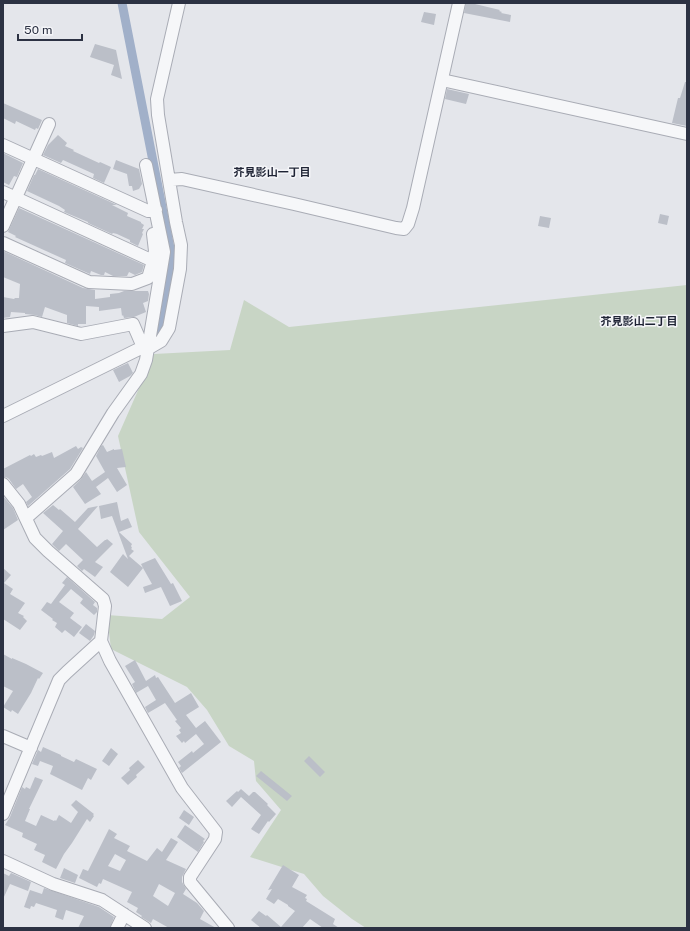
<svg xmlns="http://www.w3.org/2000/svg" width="690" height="931" viewBox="0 0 690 931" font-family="'Public Sans','Noto Sans JP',sans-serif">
<rect width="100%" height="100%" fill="#e4e6eb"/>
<path fill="#c8d5c5" d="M687,285V928H366L352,919L323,896L304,874L250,857L281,810L256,781L254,761L229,746L207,710L187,687L111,649L107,615L162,619L190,597L139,532L118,436L154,354L230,350L244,300L289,327Z"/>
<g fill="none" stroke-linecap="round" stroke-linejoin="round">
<path stroke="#a1b0c9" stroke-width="9" d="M122,3L170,248V261L161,335"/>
</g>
<path fill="#bbbfc8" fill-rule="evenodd" d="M466,3H475V4L500,10L499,11L502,12L501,13L511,15L510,22L464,13Z
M424,12L436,14L434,25L421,22Z
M95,44L116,50L122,79L111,75L114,65L90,57Z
M685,82H687V126L672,123L678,98H680Z
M447,89L469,94L466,104L445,99Z
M3,103L42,120L38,129L36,128L35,130L16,121L15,124L3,118Z
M58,135L67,143L65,146L74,150L73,151L99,163L100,162L111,167L104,183L93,178L94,174L63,160L61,163L43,155L48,145Z
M3,153L23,163L17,177L14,176L9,185L3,182Z
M116,160L139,169L142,184L139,189L133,191L132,186H129L127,174L113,169Z
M38,169L117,205H112L128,213L127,216L141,222V223L144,225L142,229H144L142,233L143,234L138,246L130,242V240L117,234L113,233L112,234L88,223V222L64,212L65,210L59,206L27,191L34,175H35Z
M19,208L144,265L142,272L135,275L129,272L127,276H113L105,272L104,275H101L91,271L90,274L65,263L66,260L15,237L16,236L8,232Z
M660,214L669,216L667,225L658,223Z
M540,216L551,218L549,228L538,226Z
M3,251L83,288L95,290V299L110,297V294L119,293L124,291H148L149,294L148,301L143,303L146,312L134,317L124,318L123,315L122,316L121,308L99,311V307L86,306V324H78V326L67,323V315L45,307L42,317L35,315L25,314V313L11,312L10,317L3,318V297L14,299L15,298H19L20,284L3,277Z
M128,363L133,373L130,376L119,382L113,370Z
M103,445L107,452L114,449V450L122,449L126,467L117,468L127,485L117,492L108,478L96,487L101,494L85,504L73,487L81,479L86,472L92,481L105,472L96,456L101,446Z
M76,446L78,449L81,447L83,448L70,469L28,506L26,502L32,497L23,484L16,489L9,479L6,477H3V469L30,455L31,456L34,454L36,457L41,455L42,456L52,452L54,458Z
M3,496L13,508L18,520L3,530Z
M117,502L121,521L128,518L132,527L119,532L132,544L131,546L132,548L131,549L134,551L129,556L143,568L141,564L155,558L171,584L173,583L182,601L170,606L161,587L145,593L143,587L152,584L143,568L128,587L110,572L123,554L128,559L112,516L101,519L99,506Z
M53,505L59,510L60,509L75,522L88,508L98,506L78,529L97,547L105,540H106L107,539L113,544L95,562L103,567L95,577L84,569L82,571L77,566L83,560L66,544L59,551L52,544L63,531L43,513Z
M3,568L11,575L4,583L13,589L10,594L25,603L18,613L24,616L23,617L27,621L20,630L3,619Z
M67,577L95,602L93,605L97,608V612L94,615L80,603L83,599L71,589L59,602L74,613L70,618L82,627L74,637L65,630L62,633L55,627L57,623L52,620L53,619L41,610L47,602L51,604L65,585L62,583Z
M86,624L95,631L94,635L90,641L79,633Z
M3,654L12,659V658L26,664L43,673L39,679L38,678L31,693L18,714L12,710L11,712L3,707L13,691L3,686Z
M135,660L146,681L155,675L156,678L158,677L175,703L191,693L199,707L186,715L196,728L205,721L221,742L182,773L179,768L181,766L178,762L192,751L193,753L204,744L196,734L185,743L184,741L182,743L176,736L181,733L179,730L181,728L175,721L177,720L165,703L148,713L145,707L156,700L148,686L136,693L132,684L135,682L125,666Z
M43,747L61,755V756L74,762L76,759L97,769L91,780L88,778L82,790L50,774L53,766L40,761L38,766L32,764L38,750L41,752Z
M111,748L118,754L109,766L102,761Z
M309,756L325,772L320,777L304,761Z
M138,760L145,767L136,775L137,777L128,785L121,778L130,770L129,768Z
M261,771L292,796L287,801L256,776Z
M35,777L43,780L29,809H30L25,821L36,826L41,815L54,821L55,820L56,821L59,815L71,823L78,812L71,805L76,800L94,814L93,815L94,816L90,822L87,819L72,843L64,854L56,869L42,862L45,855L34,850L37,844L22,837L23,833L5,825L10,817L22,787L25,789L26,787L30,789Z
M241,789L249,796L253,792H255L268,804L267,805L276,814L269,822L268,821L259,834L251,829L261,815L241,797L232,807L226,801L237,791L238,792Z
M184,810L194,817L189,825L179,818Z
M185,825L205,839L203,841L204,842L198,852L177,837Z
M109,829L117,834L114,838L130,846L127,851L147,861L157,848L162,852L171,838L178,842L166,860L186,869L182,877V882L186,889L183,894L197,903L204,911L200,919L216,928H169L153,919L151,923L141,917L142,916L136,912L138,908L127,902L132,892L103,879L101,884L99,883L97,887L79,878L83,869L88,871ZM115,854L126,860L120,871L108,866ZM159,884L175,893L168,906L153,896Z
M283,865L299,875L292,887L307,895L305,898L307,899L306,901L335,919L333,924L339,928H323L310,919L302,928H261L251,920L259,911L266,916L267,915L281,927L295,911L288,906V905L278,899L274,904L266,899L272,889L268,890Z
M64,868L78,875L75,883L60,878Z
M3,873L9,876L11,873L31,882L28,891L10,884L3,899Z
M44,888L99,907L114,917L110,928H78L84,916L66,910L63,920L55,917L57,910L36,903L34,907L31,906L30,909L24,907L30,890L42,894Z"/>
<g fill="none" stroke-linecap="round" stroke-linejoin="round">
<g stroke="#a9acb5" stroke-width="14">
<path id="minor" d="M442,80L687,134
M3,145L148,211L156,210
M169,180L182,179L294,204L396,228L404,229L408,224L413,208L459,3
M3,192L153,261L155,251L153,234
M3,226L49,124
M3,243L89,282L132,284L148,278L153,261
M3,326L33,322L81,334L133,324L143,347
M3,416L143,347L149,348L161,341L169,328L180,269L181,245L176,222L158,115L157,99L179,3
M3,484L19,504L35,538L48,551L103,599L105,606L101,641L110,661L182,788L216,832L215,839L190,877V882L228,928
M26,518L76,474L113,413L141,374L146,360L164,252L146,165
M3,736L31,748
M3,814L59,680L67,672L101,641
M3,861L53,884L102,900L145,928
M117,928L124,914"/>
</g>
<use href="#minor" stroke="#f6f7f9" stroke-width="12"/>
</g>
<g text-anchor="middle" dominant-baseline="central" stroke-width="3" stroke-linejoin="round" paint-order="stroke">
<g font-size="11" font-weight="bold" fill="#1e2334" stroke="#f4f5f8">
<text x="272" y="172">芥見影山一丁目</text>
<text x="639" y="321">芥見影山二丁目</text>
</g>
</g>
<rect width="690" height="931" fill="none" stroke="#2c3243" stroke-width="8"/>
<path d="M18 34v6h64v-6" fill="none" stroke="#2c3243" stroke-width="2"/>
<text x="24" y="34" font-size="12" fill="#2c3243" stroke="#f4f5f8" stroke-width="3" paint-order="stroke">50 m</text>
</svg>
